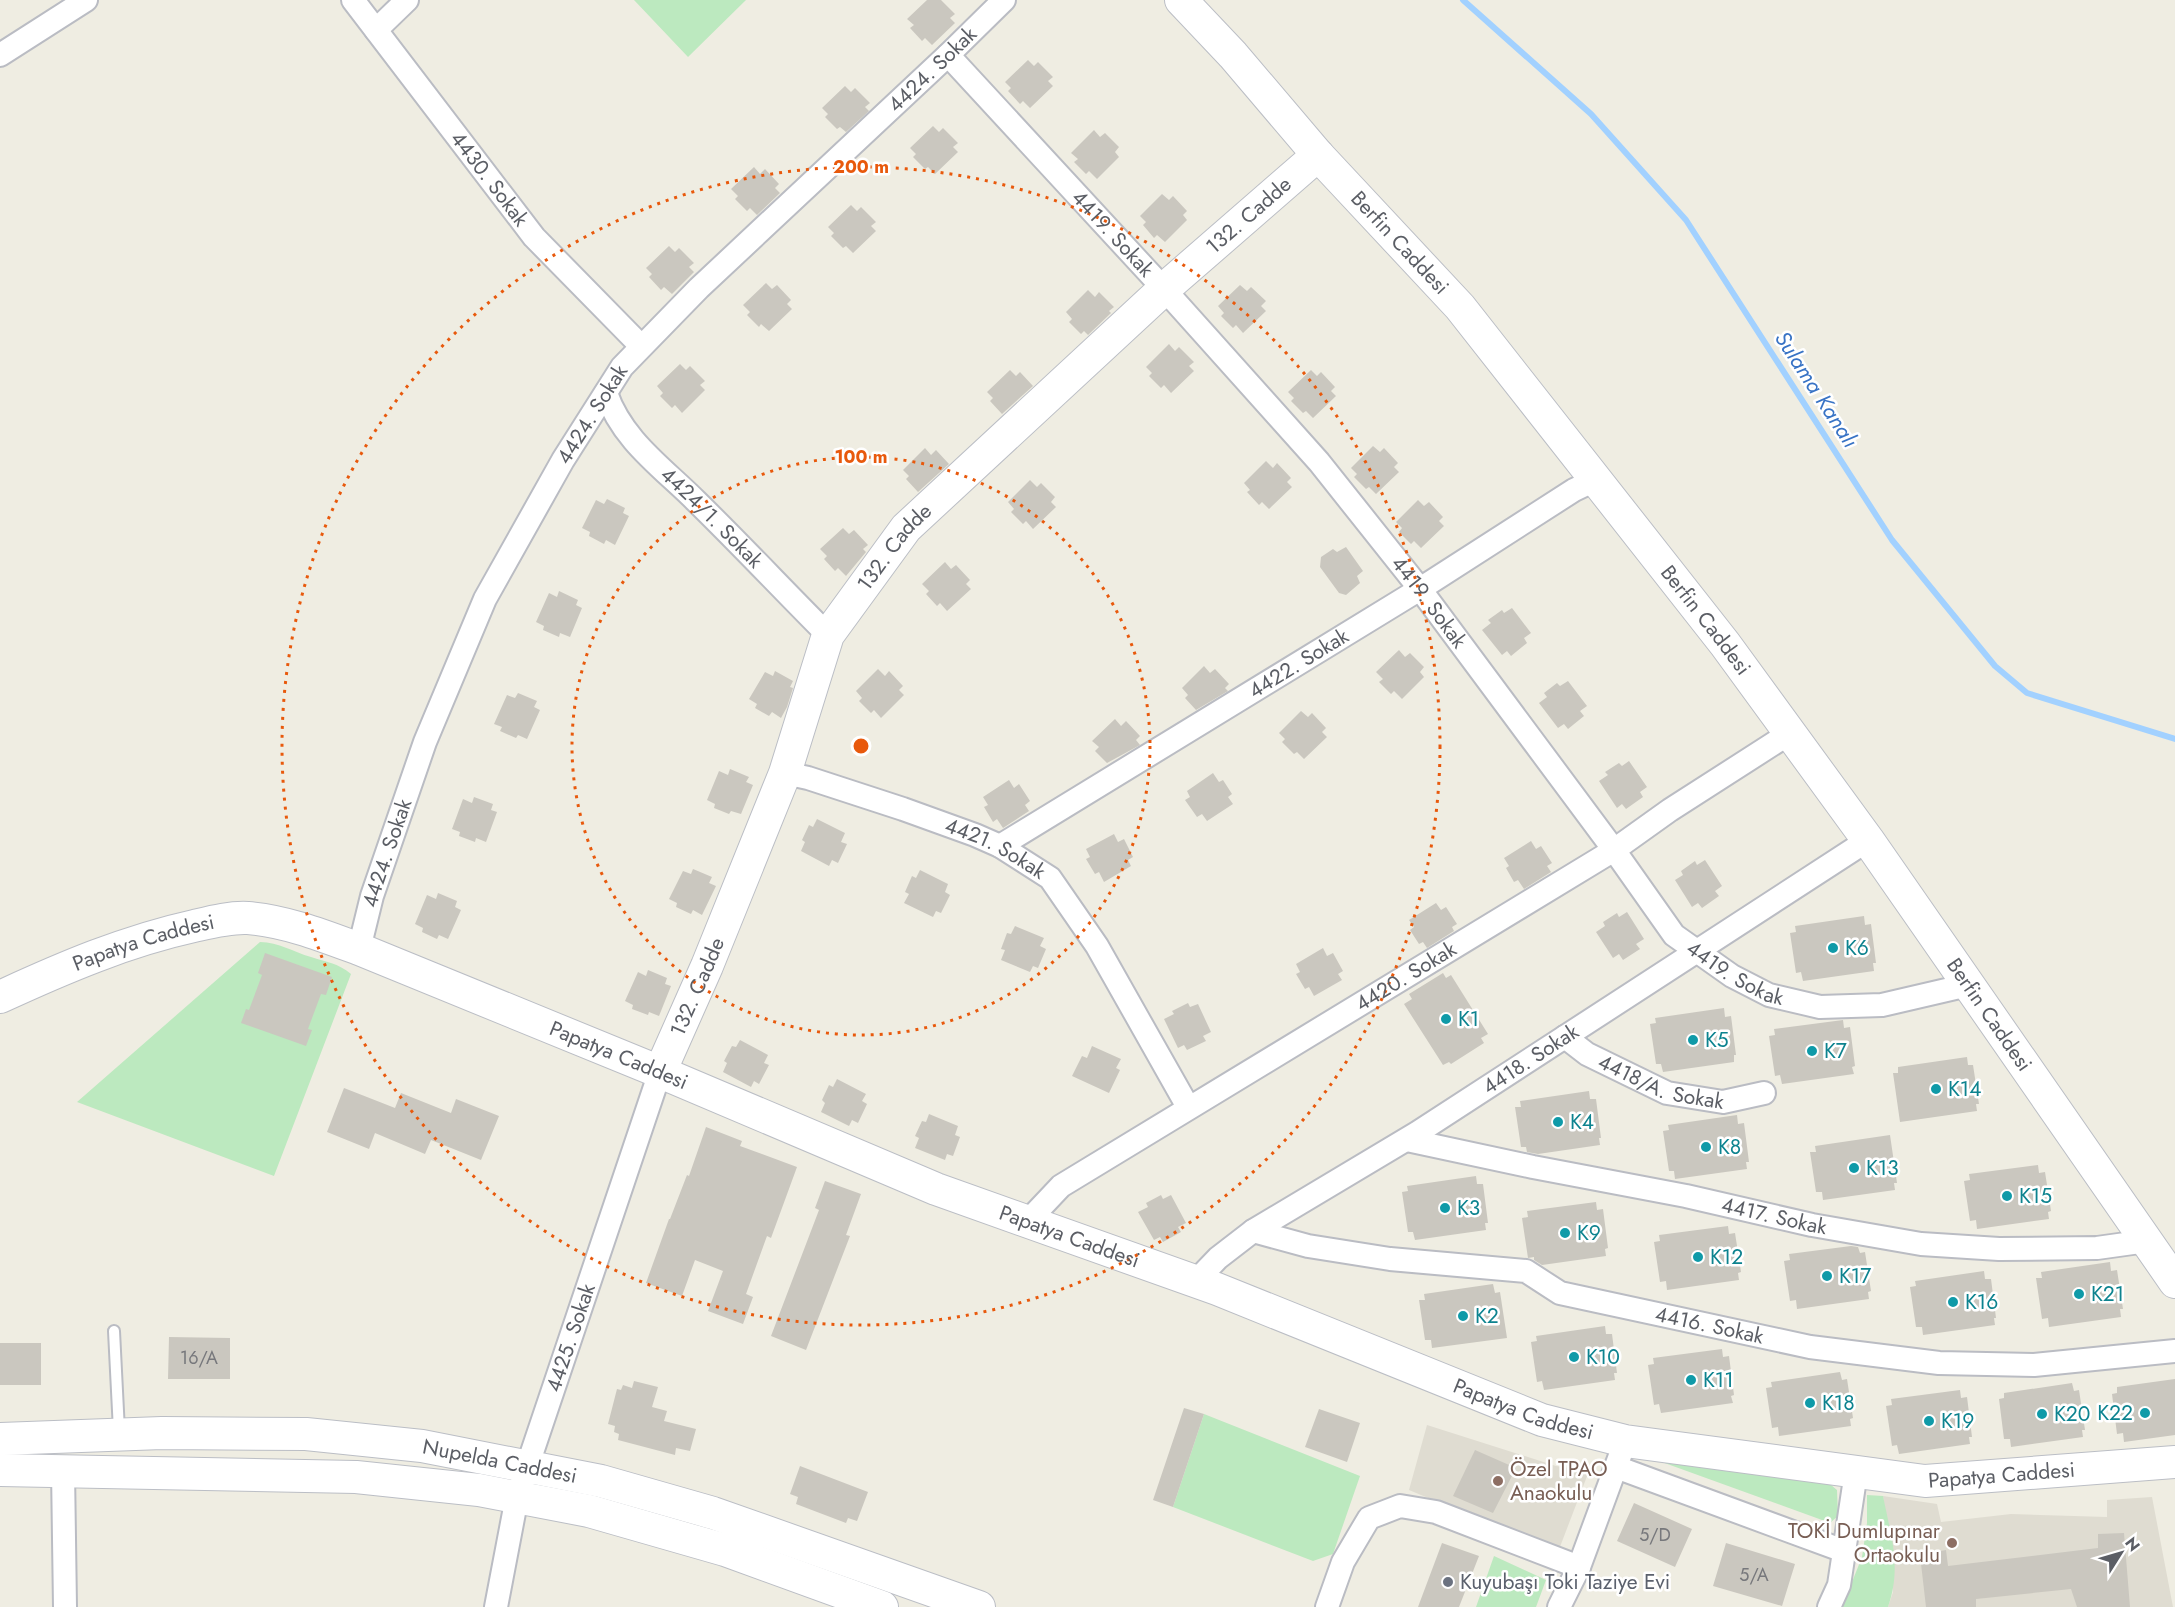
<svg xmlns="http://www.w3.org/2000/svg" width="2175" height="1607" viewBox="0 0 2175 1607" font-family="Jost,sans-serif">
<rect width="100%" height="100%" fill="#efede2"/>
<path fill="#dfdcd1" d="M1427,1425L1556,1466L1589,1471L1558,1552L1409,1490Z
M1883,1496L1937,1504L1941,1522L2011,1514L2107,1517V1500L2152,1497L2173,1607H1888L1893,1592Z"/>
<path fill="#bce9bf" d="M634,0H746L688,57Z
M260,942C279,942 293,952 311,957C326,962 338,963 351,974L274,1176L77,1102Z
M1204,1414L1360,1476L1333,1554L1313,1561L1173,1507Z
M1648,1454L1831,1485L1837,1490L1838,1516L1831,1522L1822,1520L1648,1457Z
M1867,1495L1883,1496C1891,1536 1902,1567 1888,1607H1842L1862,1557L1867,1523Z
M1494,1556L1546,1580L1536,1607H1476Z"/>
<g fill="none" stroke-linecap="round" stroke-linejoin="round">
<path stroke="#a2d1ff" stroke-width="6" d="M1463,0L1591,114L1686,220L1892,540L1995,666L2027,693L2175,739"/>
</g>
<path fill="#cac7bf" d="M927,0H941L955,14L950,18L955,23L932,45L925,38L922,41L910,28L914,25L907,19Z
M1028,60L1034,66L1038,62L1053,77L1048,81L1053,86L1030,108L1023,101L1020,104L1008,91L1011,88L1005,82Z
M845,86L851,92L855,88L870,103L865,107L869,111L846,132L840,127L837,129L825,117L828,114L822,108Z
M933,126L939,132L943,128L958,143L953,147L958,152L935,174L928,167L925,169L913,157L916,154L910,148Z
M1094,130L1100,137L1105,133L1119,147L1115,152L1119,157L1097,179L1089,171L1086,174L1074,162L1078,159L1071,153Z
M754,167L760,174L765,169L779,184L775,188L780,193L757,215L750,208L747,211L735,199L738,196L731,189Z
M1162,194L1169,200L1173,196L1187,211L1183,215L1187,220L1165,242L1157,235L1154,238L1143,225L1146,222L1140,216Z
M851,205L857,211L861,207L876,222L871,226L876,231L853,253L846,246L843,248L831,236L834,233L828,227Z
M669,246L675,252L679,248L694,263L689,267L694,272L672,294L664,287L661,290L649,277L652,274L646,268Z
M766,283L772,289L777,285L791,300L787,304L792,309L769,331L761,324L759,327L747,315L750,312L743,305Z
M1240,285L1247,291L1251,287L1266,301L1261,306L1266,311L1243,333L1236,325L1233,328L1221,316L1224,313L1218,306Z
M1088,290L1095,297L1099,292L1114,307L1109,311L1111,313L1088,335L1084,331L1081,334L1069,322L1072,319L1066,312Z
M1169,344L1175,351L1179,347L1194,362L1189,366L1194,371L1171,393L1164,385L1161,388L1149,376L1152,373L1146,367Z
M680,364L686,370L690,366L705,381L700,385L705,390L682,413L675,405L672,408L660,396L663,393L657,386Z
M1010,370L1016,376L1020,372L1033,386L1002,414L990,401L993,398L987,392Z
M1311,370L1317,376L1321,372L1335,387L1331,391L1336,396L1313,418L1306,411L1303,413L1291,401L1294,398L1288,392Z
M1373,446L1380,452L1384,448L1398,463L1394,467L1399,472L1376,494L1369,487L1366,489L1354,477L1357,474L1351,468Z
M925,448L931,455L936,450L949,464L918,492L906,479L909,476L903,470Z
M1266,461L1273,468L1277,463L1291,478L1287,482L1292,487L1269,509L1262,502L1259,505L1247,492L1250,490L1244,483Z
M1030,480L1037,487L1041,483L1055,497L1051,502L1056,507L1033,529L1026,521L1023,524L1011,512L1014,509L1008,502Z
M607,499L625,508L623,513L629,516L615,545L606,540L604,544L589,536L590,532L582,528L596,500L604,504Z
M1418,500L1424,506L1429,502L1443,517L1439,521L1444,526L1421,548L1414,541L1411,544L1399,532L1402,528L1396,522Z
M843,528L849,534L854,530L868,545L863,549L866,552L846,576L838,568L835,571L824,559L827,556L820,549Z
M1346,547L1363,571L1357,576L1360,583L1346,595L1339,593L1320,567L1321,557L1333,549L1337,552Z
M945,562L951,569L956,565L970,580L966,584L971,589L947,611L940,603L937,606L926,594L929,591L922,584Z
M559,591L578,600L576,605L582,608L570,637L560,633L559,637L543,630L544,626L536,622L549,593L557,597Z
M1512,608L1531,633L1524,638L1527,643L1511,656L1507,651L1502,655L1482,630L1491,623L1488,620L1502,610L1504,613Z
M1399,650L1405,657L1410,653L1424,667L1420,672L1424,677L1402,699L1394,691L1391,694L1379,682L1383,679L1376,672Z
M1204,666L1210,673L1215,669L1229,684L1225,688L1228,691L1196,710L1185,698L1188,695L1182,688Z
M878,669L885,676L889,671L903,686L899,690L904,695L881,718L874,710L871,713L859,701L862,698L856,691Z
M775,671L793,681L790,687L793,688L787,707L781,718L772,712L769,716L755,708L757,704L749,699L765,672L773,676Z
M1568,681L1587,706L1580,711L1584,716L1568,729L1564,724L1558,728L1539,703L1547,697L1544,693L1557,683L1560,686Z
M518,693L537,701L534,707L540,710L527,739L518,735L516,738L500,731L502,727L494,724L507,695L515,698Z
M1301,711L1308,717L1312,713L1326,728L1322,732L1327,737L1304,759L1297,752L1294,754L1282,742L1285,739L1279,733Z
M1115,719L1121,726L1126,721L1140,736L1136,740L1140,745L1107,763L1095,751L1099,747L1092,741Z
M1629,761L1647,787L1640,792L1643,797L1626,809L1622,804L1617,808L1599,781L1608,775L1605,772L1619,763L1622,766Z
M730,769L749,777L746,782L753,785L741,814L731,811L729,814L714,808L715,804L707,800L719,771L728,775Z
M1213,773L1219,782L1223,780L1232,794L1228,797L1233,804L1207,821L1202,814L1197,817L1185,800L1190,797L1187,791Z
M1009,780L1014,788L1019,784L1030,801L1025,805L1029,811L1003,828L997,819L993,822L984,807L988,805L983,797Z
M474,797L493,804L491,810L497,812L486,842L476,838L475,842L459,836L460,832L452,829L463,799L472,803Z
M817,819L845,833L841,842L847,844L838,863L832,860L829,866L801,851L805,842L802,840L809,825L813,827Z
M1114,834L1118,842L1124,839L1133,857L1128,860L1131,866L1104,882L1099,872L1095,874L1086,859L1090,857L1086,849Z
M1531,841L1536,849L1541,846L1552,863L1547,866L1551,872L1524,889L1518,880L1514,882L1506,868L1509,866L1504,858Z
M1705,860L1722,886L1715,891L1719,896L1702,908L1698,903L1692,907L1675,880L1683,875L1681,871L1695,861L1697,865Z
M693,869L712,877L709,883L716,886L702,915L693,910L691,914L676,907L677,903L669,899L683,871L691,874Z
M920,870L948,884L945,892L950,895L941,913L936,911L933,917L904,903L909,894L905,892L912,876L916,878Z
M438,893L457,901L455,907L461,910L448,939L439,935L437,939L422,932L423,928L415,924L427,895L436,899Z
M1436,903L1441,910L1446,907L1457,924L1452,927L1454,931L1427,948L1423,942L1419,944L1410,930L1414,927L1409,920Z
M1627,912L1644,939L1636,944L1640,949L1623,960L1619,954L1613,958L1596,932L1605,926L1603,922L1617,913L1619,917Z
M1864,916L1865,925L1871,924L1876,963H1873L1874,971L1803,981L1801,972L1796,973L1790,933L1796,932L1795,926Z
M1015,926L1044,938L1040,946L1046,949L1038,968L1033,966L1030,972L1001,960L1005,950L1001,949L1007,933L1011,934Z
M1323,948L1327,956L1333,953L1343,971L1338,974L1342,980L1314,996L1309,987L1305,989L1296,974L1300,972L1296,964Z
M265,953L332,977L326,995L321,994L308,1029L312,1030L306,1046L241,1023L246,1009L249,1010L262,975L258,973Z
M648,970L667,978L665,984L671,986L659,1016L649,1012L648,1015L632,1009L633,1005L625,1001L638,972L646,976Z
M1443,973L1446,978L1451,975L1488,1034L1481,1038L1484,1043L1451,1064L1449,1062L1443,1065L1404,1004L1412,999L1409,994Z
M1188,1003L1190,1007L1198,1004L1211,1032L1203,1036L1206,1041L1187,1050L1184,1045L1178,1048L1164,1019L1174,1014L1172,1011Z
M1724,1008L1725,1017L1731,1016L1736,1055H1734V1062L1663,1072L1661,1064H1656L1650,1024L1656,1023L1655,1018Z
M1843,1020L1844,1028L1850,1027L1855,1066L1852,1067L1854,1074L1782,1084L1780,1075L1775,1076L1769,1036L1775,1035L1774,1029Z
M740,1040L768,1055L764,1063L769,1065L759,1084L754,1081L751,1087L723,1072L727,1063L724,1061L732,1046L736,1047Z
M1092,1046L1121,1059L1116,1068L1120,1070L1109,1093L1072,1076L1082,1056L1087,1058Z
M1967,1057L1968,1065H1973L1979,1104H1976L1977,1111L1900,1122L1893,1073H1898V1067Z
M837,1079L866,1094L862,1101L867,1104L858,1123L852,1120L849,1126L821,1112L825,1103L822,1100L829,1085L833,1087Z
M344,1088L395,1108L401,1093L451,1113L456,1099L499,1116L481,1160L431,1140L425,1154L375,1133L369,1149L327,1132Z
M1589,1091L1590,1099H1596L1601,1138H1599L1600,1145L1538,1154L1527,1152L1526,1147H1521L1515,1107H1521L1520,1101Z
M929,1114L958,1126L955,1135L960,1137L953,1156L947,1154L945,1160L915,1148L919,1138L915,1136L922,1121L926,1122Z
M1737,1115L1738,1124L1744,1123L1749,1162H1746L1747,1169L1675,1179L1674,1171H1669L1663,1131L1669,1130L1668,1125Z
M706,1127L742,1141L740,1146L797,1167L771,1238L767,1236L746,1294L753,1297L743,1324L708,1311L723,1271L695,1260L682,1296L646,1283L669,1219H670L687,1175L689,1176Z
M1890,1135L1897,1183H1894L1895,1190L1823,1200L1822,1192H1816L1810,1152H1816L1815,1146Z
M2038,1165L2039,1173L2045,1172L2051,1211L2048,1212L2049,1219L1977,1229L1976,1220L1970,1221L1964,1181L1970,1180L1969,1174Z
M1476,1176L1477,1184H1483L1488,1223H1485L1486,1230L1415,1240L1413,1232H1408L1402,1192L1408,1191L1407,1186Z
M825,1181L861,1194L846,1235L850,1236L806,1350L771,1336L819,1210L815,1208Z
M1161,1195L1163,1199L1171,1195L1186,1223L1178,1227L1181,1232L1163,1242L1160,1237L1154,1240L1138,1212L1148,1207L1146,1203Z
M1596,1202L1597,1210L1603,1209L1608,1248L1605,1249L1606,1256L1542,1265L1534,1260V1257L1528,1258L1522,1218L1528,1217L1527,1211Z
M1728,1226L1729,1234L1735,1233L1741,1272L1738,1273L1739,1280L1667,1290L1666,1281L1660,1282L1654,1242L1660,1241L1659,1235Z
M1851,1246L1858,1247L1860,1253L1865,1252L1871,1291L1868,1292L1869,1299L1797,1309L1796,1300L1790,1301L1784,1261L1790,1260L1789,1254Z
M2110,1262L2111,1271L2117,1270L2123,1309H2120L2121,1317L2049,1327L2048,1318L2042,1319L2036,1278H2042L2041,1272Z
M1984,1271L1985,1279H1991L1996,1318H1994L1995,1325L1923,1335L1922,1327H1916L1910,1287L1916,1286L1915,1281Z
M1493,1284L1495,1293L1500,1292L1507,1338L1432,1348L1431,1340H1425L1419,1300H1425L1424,1294Z
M1605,1326L1606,1334H1612L1617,1373H1614L1615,1380L1544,1390L1542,1381L1537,1382L1531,1342L1537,1341L1536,1336Z
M169,1337L230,1338V1379H168Z
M0,1343H41V1385H0Z
M1722,1349L1723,1357L1729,1356L1734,1395L1731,1396L1733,1403L1661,1413L1659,1404L1654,1405L1648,1365L1654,1364L1653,1358Z
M1840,1372L1842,1380L1847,1379L1853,1418L1850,1419L1851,1426L1779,1436L1778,1427L1772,1428L1766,1388L1772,1387L1771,1382Z
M2175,1379V1435L2124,1442L2123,1433L2117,1434L2112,1394L2117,1393V1387Z
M634,1381L658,1387L652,1407L667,1411L664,1421L696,1429L690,1451L676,1448L675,1455L618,1440L619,1434L614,1432L615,1426L608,1424L617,1389L621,1390L623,1385L632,1388Z
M2072,1383L2074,1391L2079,1390L2085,1430H2082L2083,1437L2011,1447L2010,1439H2004L1999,1399L2004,1398V1393Z
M1960,1390L1961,1398L1967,1397L1972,1437H1969L1970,1444L1899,1454L1897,1445L1892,1446L1886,1406L1892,1405L1891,1399Z
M1184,1408L1204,1414L1173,1507L1153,1500Z
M1319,1409L1360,1423L1347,1462L1305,1447Z
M1475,1450L1516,1468L1493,1513L1453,1496Z
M800,1466L868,1492L857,1521L848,1518L846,1523L796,1504L798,1497L790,1494Z
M1634,1503L1692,1529L1675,1567L1617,1541Z
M2124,1533L2130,1607H2077L2071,1589L1976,1599V1607H1926L1920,1555L1946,1550L1948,1566L2098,1548V1534Z
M1442,1543L1479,1556L1459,1607H1418Z
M1726,1543L1795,1564L1782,1606L1713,1586Z"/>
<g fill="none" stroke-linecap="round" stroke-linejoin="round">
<g stroke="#babcc3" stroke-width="14">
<path id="lane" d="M114,1331L119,1431"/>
</g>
<g stroke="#babcc3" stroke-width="26">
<g id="street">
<path id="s1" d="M353,0L534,237L641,346"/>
<path d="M376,30L407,0"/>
<path d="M0,55L86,0"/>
<path id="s2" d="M948,55L1164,289L1319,462L1420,589L1614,850L1674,935L1732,976L1769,995L1820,1007L1882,1005L1968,985"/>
<path id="s3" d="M606,393C622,440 663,468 696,501C741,545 784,591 828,635"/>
<path id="s4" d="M785,773L808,778L903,809L975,835L1000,846L1050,878L1097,946L1188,1107"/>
<path id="s5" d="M1000,846L1420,589L1574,490L1595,480"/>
<path id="s6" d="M359,949L372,896L425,742L485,599L563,460L622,367L699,288L948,55L1004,0"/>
<path id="s7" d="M1565,1037L1587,1054L1667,1093L1723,1102L1764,1093"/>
<path id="s8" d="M1407,1140L1533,1167L1686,1196L1812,1225L1921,1244L1999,1249L2097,1248L2147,1241"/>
<path id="s9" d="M1027,1222L1061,1186L1614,850L1670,810L1790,733"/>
<path id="s10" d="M1253,1231L1308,1246L1390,1259L1526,1271L1560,1293L1810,1347L1939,1363L2034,1365L2175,1351"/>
<path id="s11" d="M1195,1282L1218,1258L1253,1231L1417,1133L1868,840"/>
<path d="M1616,1467L1844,1551"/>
<path d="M63,1470L65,1607"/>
<path id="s12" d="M496,1607L517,1497L660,1072"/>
<path d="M1327,1607L1343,1562L1369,1518L1400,1506L1436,1512L1579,1567"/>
<path d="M1559,1607L1579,1567L1621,1453"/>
<path d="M1829,1607L1839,1585L1856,1472"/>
</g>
</g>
<g stroke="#bbbec5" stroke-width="34">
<g id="secondary">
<path id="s13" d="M1181,0L1233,55L1318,155L1460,307L1725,644L1868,840L2175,1282"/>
<path id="s14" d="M0,997C63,968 126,941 194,926C211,922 230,917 248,918C286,921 324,936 359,949L660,1072L936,1189L1217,1289L1542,1420L1625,1441L1925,1481L2175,1462"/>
<path id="s15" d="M660,1072L707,966L785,773L828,635L906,528L1164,289L1318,155"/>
<path id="s16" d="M0,1439L162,1433L306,1434L422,1446L601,1481L713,1513L979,1607"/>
<path d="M0,1470L356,1477L479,1490L589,1511L725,1550L882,1607"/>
</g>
</g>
<use href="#lane" stroke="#fff" stroke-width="10"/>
<use href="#street" stroke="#fff" stroke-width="22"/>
<use href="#secondary" stroke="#fff" stroke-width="32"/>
</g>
<g fill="none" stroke="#e8590c" stroke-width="3" stroke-dasharray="3 6">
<circle cx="861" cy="746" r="289"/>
<circle cx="861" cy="746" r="579"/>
</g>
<g fill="#0f9aa8" stroke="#fff" stroke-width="2">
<circle cx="1833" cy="948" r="6"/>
<circle cx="1446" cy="1019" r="6"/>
<circle cx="1693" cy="1040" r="6"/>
<circle cx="1812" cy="1051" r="6"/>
<circle cx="1936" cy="1089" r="6"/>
<circle cx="1558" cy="1122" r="6"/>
<circle cx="1706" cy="1147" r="6"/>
<circle cx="1854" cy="1168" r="6"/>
<circle cx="2007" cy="1196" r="6"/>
<circle cx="1445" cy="1208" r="6"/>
<circle cx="1565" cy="1233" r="6"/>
<circle cx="1698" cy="1257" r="6"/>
<circle cx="1827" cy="1276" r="6"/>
<circle cx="2079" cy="1294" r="6"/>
<circle cx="1953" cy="1302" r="6"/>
<circle cx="1463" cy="1316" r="6"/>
<circle cx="1574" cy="1357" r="6"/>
<circle cx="1691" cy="1380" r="6"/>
<circle cx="1810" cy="1403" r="6"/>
<circle cx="2145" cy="1413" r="6"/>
<circle cx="2042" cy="1414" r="6"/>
<circle cx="1929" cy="1421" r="6"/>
</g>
<g fill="#8d6e63" stroke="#fff" stroke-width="2">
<circle cx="1498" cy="1481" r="6"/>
<circle cx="1952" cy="1543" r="6"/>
</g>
<circle fill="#6b7280" stroke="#fff" stroke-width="2" cx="1448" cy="1582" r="6"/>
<g text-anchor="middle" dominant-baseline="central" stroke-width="5" stroke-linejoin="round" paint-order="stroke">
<g font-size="18" fill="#77787c">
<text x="199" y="1358">16/A</text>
<text x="1655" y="1535">5/D</text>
<text x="1754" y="1575">5/A</text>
</g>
<g font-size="21" fill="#5b5e65" stroke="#fff">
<text stroke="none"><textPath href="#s6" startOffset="1072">4424. Sokak</textPath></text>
<text stroke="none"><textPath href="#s1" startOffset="225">4430. Sokak</textPath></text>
<text stroke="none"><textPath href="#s15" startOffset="1065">132. Cadde</textPath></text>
<text stroke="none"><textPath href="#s2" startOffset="243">4419. Sokak</textPath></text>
<text stroke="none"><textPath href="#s13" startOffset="327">Berfin Caddesi</textPath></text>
<text stroke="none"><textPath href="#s6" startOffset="586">4424. Sokak</textPath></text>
<text stroke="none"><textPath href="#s3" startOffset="165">4424/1. Sokak</textPath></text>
<text stroke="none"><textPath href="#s15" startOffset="579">132. Cadde</textPath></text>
<text stroke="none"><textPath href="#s2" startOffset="729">4419. Sokak</textPath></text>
<text stroke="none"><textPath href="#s13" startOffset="813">Berfin Caddesi</textPath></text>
<text stroke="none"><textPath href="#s5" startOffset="350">4422. Sokak</textPath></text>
<text stroke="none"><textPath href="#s4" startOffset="224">4421. Sokak</textPath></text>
<text stroke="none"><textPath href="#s6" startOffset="100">4424. Sokak</textPath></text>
<text stroke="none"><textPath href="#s14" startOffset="154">Papatya Caddesi</textPath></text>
<text stroke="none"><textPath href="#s2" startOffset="1215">4419. Sokak</textPath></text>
<text stroke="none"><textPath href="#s9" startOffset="453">4420. Sokak</textPath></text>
<text stroke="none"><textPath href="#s15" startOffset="93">132. Cadde</textPath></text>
<text stroke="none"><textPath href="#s13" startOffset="1299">Berfin Caddesi</textPath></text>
<text stroke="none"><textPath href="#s14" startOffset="658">Papatya Caddesi</textPath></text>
<text stroke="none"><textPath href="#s11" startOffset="404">4418. Sokak</textPath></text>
<text stroke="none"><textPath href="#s7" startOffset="108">4418/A. Sokak</textPath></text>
<text stroke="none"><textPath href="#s8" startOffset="375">4417. Sokak</textPath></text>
<text stroke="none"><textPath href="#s14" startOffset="1144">Papatya Caddesi</textPath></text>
<text stroke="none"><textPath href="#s10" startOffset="470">4416. Sokak</textPath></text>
<text stroke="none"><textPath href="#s12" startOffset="280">4425. Sokak</textPath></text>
<text stroke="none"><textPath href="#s14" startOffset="1630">Papatya Caddesi</textPath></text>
<text stroke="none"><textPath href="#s16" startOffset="502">Nupelda Caddesi</textPath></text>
<text stroke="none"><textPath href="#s14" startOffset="2116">Papatya Caddesi</textPath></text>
</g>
<g font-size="21" fill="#0d838f" stroke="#fff" text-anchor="start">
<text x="1845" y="948">K6</text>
<text x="1458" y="1019">K1</text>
<text x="1705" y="1040">K5</text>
<text x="1824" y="1051">K7</text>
<text x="1948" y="1089">K14</text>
<text x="1570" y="1122">K4</text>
<text x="1718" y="1147">K8</text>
<text x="1866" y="1168">K13</text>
<text x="2019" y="1196">K15</text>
<text x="1457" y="1208">K3</text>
<text x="1577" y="1233">K9</text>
<text x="1710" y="1257">K12</text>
<text x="1839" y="1276">K17</text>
<text x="2091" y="1294">K21</text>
<text x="1965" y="1302">K16</text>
<text x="1475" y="1316">K2</text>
<text x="1586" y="1357">K10</text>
<text x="1703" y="1380">K11</text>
<text x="1822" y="1403">K18</text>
<text x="2133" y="1413" text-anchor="end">K22</text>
<text x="2054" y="1414">K20</text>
<text x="1941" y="1421">K19</text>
</g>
<g font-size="21" fill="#785e54" stroke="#fff" text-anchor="start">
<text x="1510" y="1469">Özel TPAO<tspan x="1510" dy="24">Anaokulu</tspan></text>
<text x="1940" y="1531" text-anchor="end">TOKİ Dumlupınar<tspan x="1940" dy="24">Ortaokulu</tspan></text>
</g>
<g font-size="21" fill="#5b616d" stroke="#fff" text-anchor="start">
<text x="1460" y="1582">Kuyubaşı Toki Taziye Evi</text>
</g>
<g font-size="22" font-style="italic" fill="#3873c5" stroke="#fff">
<text transform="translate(1817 389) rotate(57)">Sulama Kanalı</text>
</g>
</g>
<circle cx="861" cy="746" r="9" fill="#e8590c" stroke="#fff" stroke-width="3"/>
<g font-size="18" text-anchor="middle" font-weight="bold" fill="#e8590c" stroke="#fff" stroke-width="5" stroke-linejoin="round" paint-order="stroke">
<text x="861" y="173">200 m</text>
<text x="861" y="463">100 m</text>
</g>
<g transform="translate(2121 1553) rotate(53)" stroke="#ffffff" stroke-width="4.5" paint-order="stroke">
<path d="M0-4.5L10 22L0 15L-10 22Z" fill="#5b5e65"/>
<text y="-9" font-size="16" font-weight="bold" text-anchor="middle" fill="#5b5e65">N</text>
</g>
</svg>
